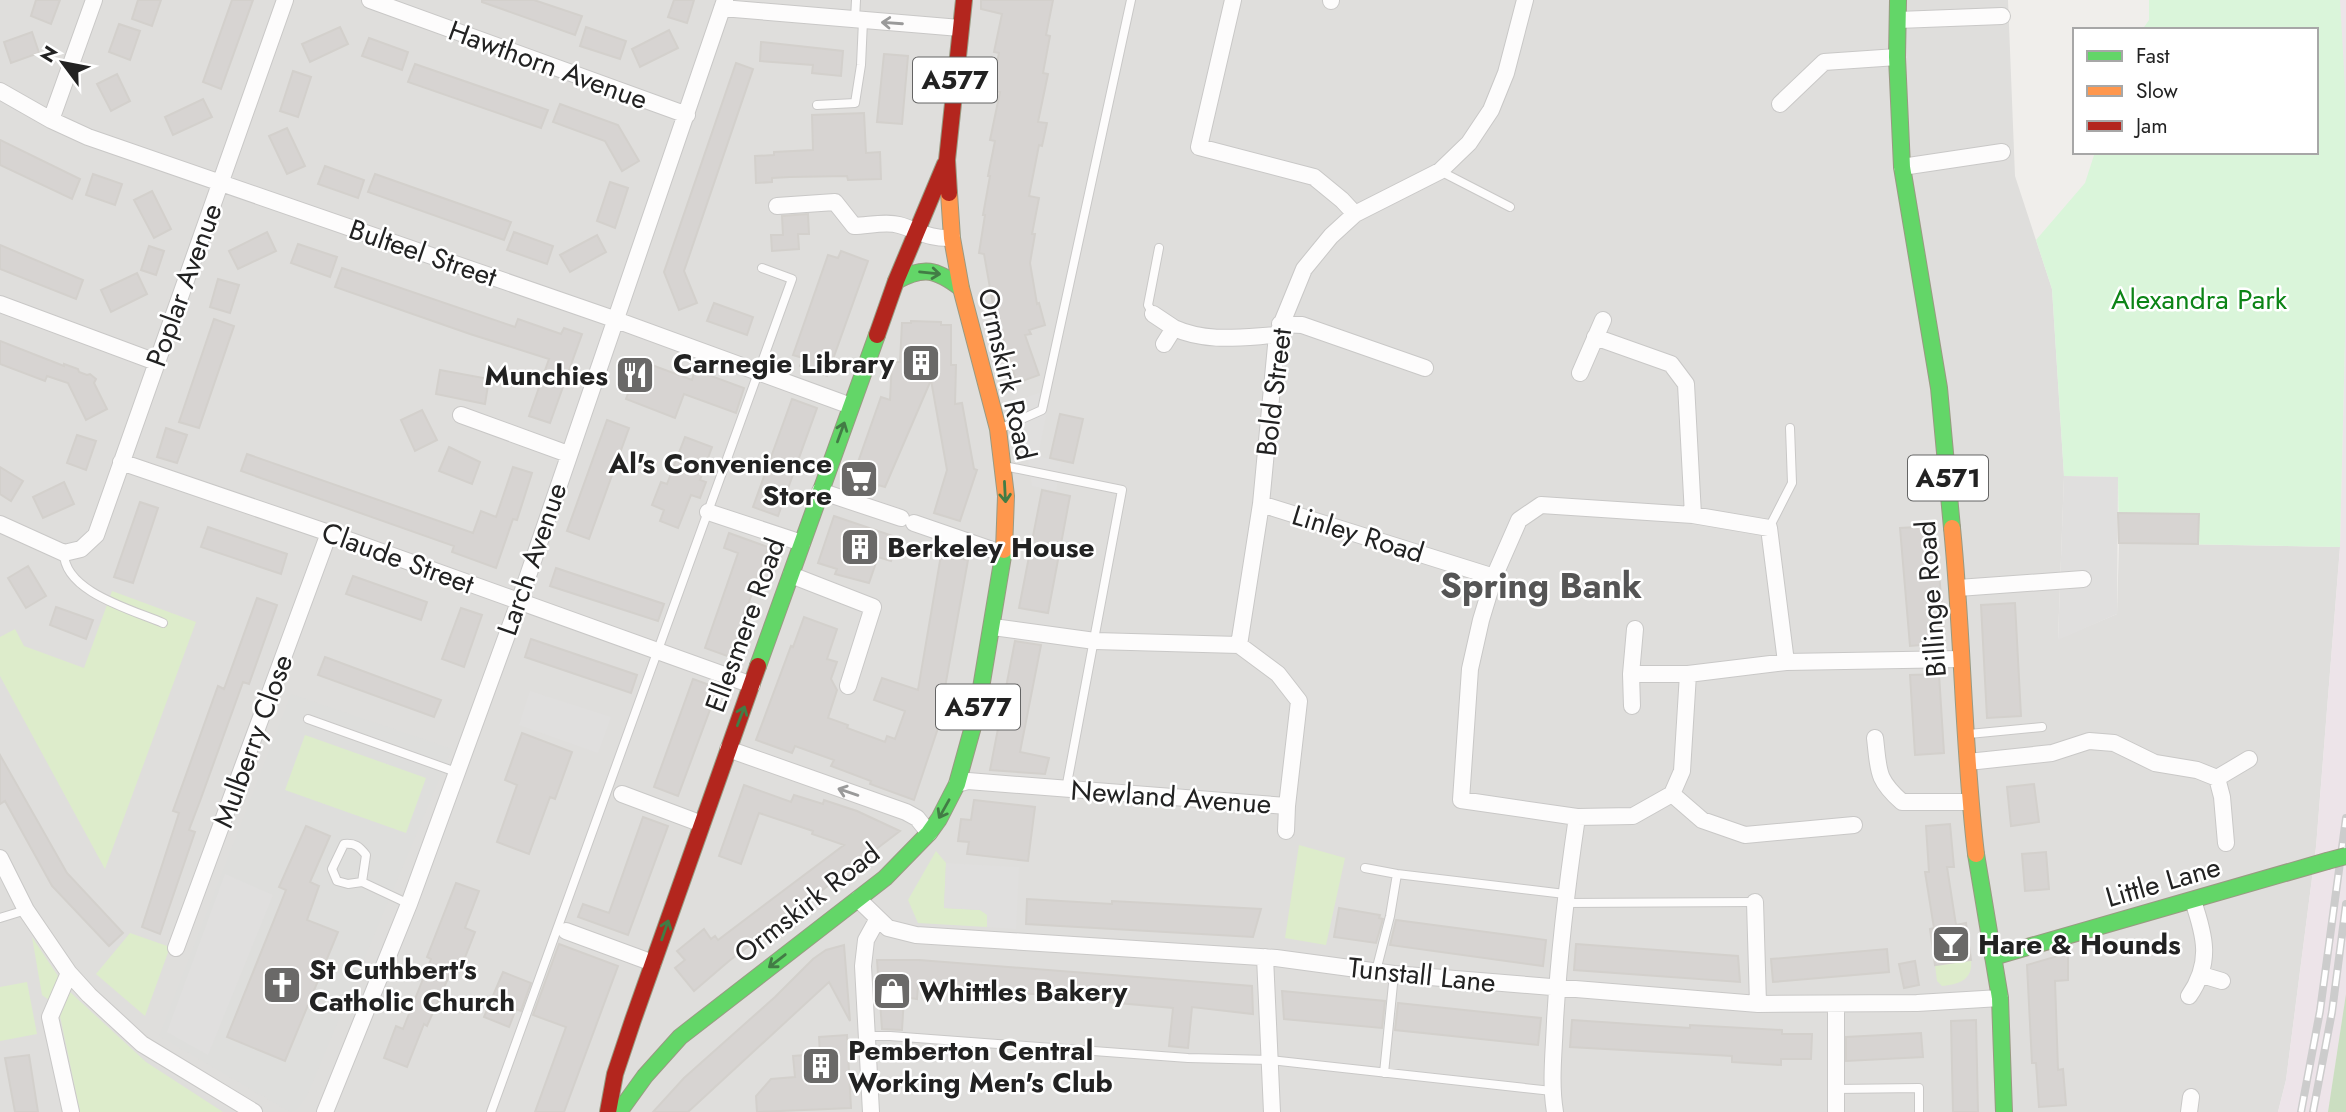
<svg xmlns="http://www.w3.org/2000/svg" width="2346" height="1112" viewBox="0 0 2346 1112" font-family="Jost,sans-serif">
<rect width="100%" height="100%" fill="#f0eeeb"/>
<path fill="#dfdedc" d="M0,0H2008L2015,176L2052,289L2064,476L2058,639L2117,614L2119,543L2340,547L2316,847L2286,1080L2278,1112H0Z"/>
<path fill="#ede4e9" d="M2340,0H2346V1077L2339,1112H2278L2286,1080L2316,847L2340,547L2345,339Z"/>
<path fill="#dededc" d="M291,694L452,749L307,1096L297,1110L290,1112L159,1036Z"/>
<path fill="#ddeccb" d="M112,591L196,622L105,869L0,676V637L15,629L24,646L84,668Z
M305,735L426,778L406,833L285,790Z
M1299,845L1345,858L1326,945L1285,938Z
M936,851L946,863L944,908L980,910L987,914V927L918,923L908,900Z
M130,933L170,947L145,1016L96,974Z
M32,937L62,982L49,1000L42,995Z
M1971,960C1973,980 1959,984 1942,986L1937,981L1935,965Z
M27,982L37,1034L0,1041V987Z
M70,992L146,1062L223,1112H80L60,1016Z"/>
<path fill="#cbdec1" d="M2346,994V1112H2328Z"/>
<path fill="#daf5da" d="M2149,0H2340L2345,87V339L2340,547L2119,543L2118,477L2064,476L2052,289L2036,240L2085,183L2095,152H2316V30H2142L2149,20Z"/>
<path fill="#e0dfde" d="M1039,393L1050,396L1038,456L1061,462L1056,491L1032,486L1019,400Z
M2064,476L2118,477L2117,614L2058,640Z
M530,691L611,717L598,753L519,725Z
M946,863L1019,867L1016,929L987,927V915L980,910L944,908Z
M225,874L273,895L208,1055L167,1032Z"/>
<path fill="#d7d4d2" stroke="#d3d0cc" stroke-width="2" d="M36,0H60L51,24L31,16Z
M138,0H161L152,26L132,19Z
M232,0H253L221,89L203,82Z
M482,0H534L582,16L575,35L482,2Z
M674,0H694L687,23L668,17Z
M981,0H1053L1046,35L1050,36L1043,73L1048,74L1038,122L1047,123L1042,146L1039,145L1029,196L1039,198L1032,234H1035L1030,263L1037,304L1039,303L1045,325L1029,330L1031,334L1025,335L1039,375L1017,383L993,305L984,254L979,253L985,215H983L990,176H988L995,141L990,140L1000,92L991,91L999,53L994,52L1002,14L981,9Z
M119,24L140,31L130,60L109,52Z
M340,27L348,44L310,62L302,44Z
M586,27L626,41L620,59L580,46Z
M669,30L678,48L640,67L632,49Z
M32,32L39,53L11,63L4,42Z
M369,38L408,52L402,70L362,56Z
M761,42L843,51L841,76L812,73L813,65L760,61Z
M884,54L908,56L902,124L877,122Z
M736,63L753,69L684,271L697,303L679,310L664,272Z
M415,64L548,110L541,128L408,82Z
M293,71L311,77L298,117L280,111Z
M117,74L130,101L111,111L97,84Z
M203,99L212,117L173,135L165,117Z
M560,104L618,125L639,161L622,171L605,141L553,122Z
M864,113L866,153L880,152L881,179L848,180L847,176L790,177L772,178V182L756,183L755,156L774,155V152L813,150L812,115Z
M287,128L305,166L287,174L269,136Z
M0,140L80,179L72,199L0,165Z
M325,166L364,180L358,198L318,184Z
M93,174L122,184L115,205L86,195Z
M375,174L511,222L504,240L368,192Z
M610,182L628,188L615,228L597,221Z
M152,191L171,229L154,238L134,200Z
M808,214L809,234H798L799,249L772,251L771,235H783L782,216Z
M267,232L276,251L238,269L229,251Z
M514,232L553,246L547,264L507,250Z
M597,235L606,252L570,272L560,255Z
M298,244L337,257L330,277L291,263Z
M0,245L83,280L76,299L0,269Z
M149,246L164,251L156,275L141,270Z
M841,251L868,261L827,376L800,366L803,358L793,355L828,255L838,258Z
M342,268L515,327L518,319L561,334L564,328L582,334L550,423L529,416L549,359L470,334L335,287Z
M137,273L147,294L111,312L101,290Z
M218,279L239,285L230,313L210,307Z
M714,303L753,317L747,335L707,321Z
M214,319L234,326L199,428L179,422Z
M911,321L941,322V325H951V365H956L955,404L962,403L974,469L977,470L960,521L934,513L947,470L931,380L885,487L878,485L876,491L851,482L881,397L890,400L892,362H900L902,323H911Z
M0,341L64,366V364L78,369L79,372L87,375L90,374L96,379L94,383L107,409L86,420L68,383L47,376L45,381L0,364Z
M633,358L692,380L695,370L744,388L736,413L684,394L675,418L626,399L630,388L623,386Z
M440,370L489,379L485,404L436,394Z
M792,399L817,408L778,516L753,507Z
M422,410L437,440L415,451L401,420Z
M1060,414L1083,419L1073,463L1050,458Z
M607,420L629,428L589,539L567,531Z
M166,428L187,435L177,463L157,457Z
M77,435L96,441L86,470L67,463Z
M685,437L712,447L700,480L706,482L700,498L691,495L678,528L660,521L664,510L652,505L661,482L667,484Z
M449,447L480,462L472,484L439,471Z
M247,454L473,533L481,511L496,517L513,467L532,473L517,520L513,519L496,568L452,552L454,546L241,471Z
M0,467L23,481L11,501L0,494Z
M64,482L74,504L43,518L33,497Z
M1042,490L1070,496L1048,613L1019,608Z
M140,502L158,508L133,583L114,577Z
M2118,513L2199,514L2198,544L2119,543Z
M834,516L899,538L891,561L878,557L869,583L835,574L837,569L818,563Z
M1935,526L1945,643L1910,646L1900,528Z
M208,527L287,554L281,574L201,547Z
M729,533L768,547L730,657L705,648L738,553L724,548Z
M941,555L968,560L940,715L942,716L914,800L870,784L871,781L831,766L834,760L795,746L792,753L756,740L791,646L793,647L804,617L837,629L827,659L837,662L831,679L837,690L828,718L848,725L847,728L885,742L887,736L895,739L905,711L874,700L882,678L918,690Z
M28,566L46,596L26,608L8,578Z
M556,568L664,604L658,621L550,586Z
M353,576L427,602L421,620L346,594Z
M257,598L277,605L249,684L243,682L200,801L189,830L195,832L160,934L142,927L179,813L173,811L218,686L224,689Z
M2015,603L2021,716L1987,718L1981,605Z
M56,607L93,620L86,639L50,625Z
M461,608L482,615L464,667L442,659Z
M531,639L637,675L631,693L525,657Z
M1015,641L1041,645L1020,752L1049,758L1045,774L990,770Z
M325,657L441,700L434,717L318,675Z
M1939,674L1944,753L1915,755L1910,675Z
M693,679L718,688L678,796L654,787Z
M522,733L572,752L555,799L550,797L529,854L497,842L517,785L505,780Z
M0,755L67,873L123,933L109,946L52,886L5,801L0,804Z
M2034,784L2039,822L2011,826L2007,787Z
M744,785L791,802L794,795L823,804L824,800L857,811L900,831L729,961L694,991L675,968L685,960L677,951L704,929L711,939L715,936L718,940L844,845L812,834L813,831L759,813L741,864L719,856Z
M974,800L1035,807L1028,861L967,854L969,842L958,841L961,819L971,820Z
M643,817L668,826L628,935L578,917L583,904L609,913Z
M1950,824L1954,867H1947L1956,925L1966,923L1971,960L1935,965L1930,929L1934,928L1925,872H1929L1926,826Z
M306,826L330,836L310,882L319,886L307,920L338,932L285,1061L227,1037L286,890L279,887Z
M2046,852L2049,889L2025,891L2022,854Z
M456,883L479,891L465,928L475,932L460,970L453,967L427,1026L424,1024L407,1067L384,1058L396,1026L403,1029L431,959L427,957Z
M1027,899L1112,904V901L1261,909L1253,937L1026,924Z
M1339,908L1380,915L1379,918L1383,919L1376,943L1334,937Z
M1396,920L1546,940L1543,966L1390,945Z
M559,944L618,966L564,1112H535L566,1027L533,1015Z
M1576,944L1738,956L1740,982L1574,970Z
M844,945L850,1021L829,982L688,1112H653L684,1078L775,997L813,959L826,950Z
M1887,949L1889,972L1773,982L1771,959Z
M2068,953V980L2055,981L2058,1070L2063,1069L2066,1105L2039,1107L2036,1063H2032L2027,965Z
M877,960H919L1252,986L1253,1014L1192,1007L1188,1048L1169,1046L1173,1008L1062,998V996L918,986L917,999L904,997L902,1030L882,1029Z
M1915,961L1919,985L1904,988L1899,964Z
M503,972L531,983L521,1011L516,1009L509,1027L484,1017Z
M1282,991L1385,1001L1382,1028L1284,1019Z
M1398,1003L1541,1018L1538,1045L1395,1030Z
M1572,1020L1690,1028V1025L1782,1030V1034H1812L1811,1059H1781V1065L1732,1062V1056L1570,1047Z
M1976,1020L1978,1112H1953L1951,1021Z
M1921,1033L1923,1057L1846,1061V1037Z
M847,1035L851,1108L757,1112L756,1096L771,1079L795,1077L793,1056L820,1054L819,1037Z
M29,1055L38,1112H15L5,1058Z"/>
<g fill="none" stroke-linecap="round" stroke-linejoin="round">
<g stroke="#c9c8c7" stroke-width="10">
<path id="lane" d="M855,20L856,0
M817,105L855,103L861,65L863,21
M1440,171L1510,207
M1153,314L1148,305L1159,248
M1004,427L1042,410L1131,0
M1009,467L1122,490L1066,789
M1769,528L1792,483L1790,428
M64,553C64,592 133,610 163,623
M308,719L456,772
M1969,734L2042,727
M1365,868L1397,874L1565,894
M362,882L366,855C359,846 355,843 344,844L332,869L337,881L348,884L362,882L409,904
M1565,903L1755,902
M0,918L26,910
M1376,971L1390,916L1397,874
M867,1036H890L1188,1058L1270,1060L1552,1091
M1384,1073L1394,974
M1836,1089L1919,1088V1112
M491,1112L792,279L762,268"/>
</g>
<g stroke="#c9c8c7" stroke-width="18">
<path id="street" d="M370,0L687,115
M1233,0L1199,147L1314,177L1342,200L1355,214
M1331,1V0
M722,8L960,28
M1898,20L2002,16
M0,91L51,120L88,137L608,317L851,406
M1780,104L1824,62L1897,57
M51,120L94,0
M1902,167L2002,152
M777,206L835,202L854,226C867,226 886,221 899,225C920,231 928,239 952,238
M0,304L156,362
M1153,314L1174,328L1164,344
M1280,324L1302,325L1425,368
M1174,328C1207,343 1242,337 1277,335
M1595,337L1671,364L1686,384L1693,515
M1580,373L1603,320
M461,415L568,454
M121,462L329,533L752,685
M820,491L901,518
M1261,504L1494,577
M708,512L802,543
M914,523L1004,554
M0,524L64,553L81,549L96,535L285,0
M791,575L873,607L848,686
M1958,588L2083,579
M1239,645L1261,504L1277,335L1304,269L1331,236L1355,214L1440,171L1469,143L1491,110L1506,73L1525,0
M1786,662L1769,528L1693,515L1541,505L1519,520L1494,577L1481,620L1470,669L1461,800L1577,817L1633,816L1672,794L1682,771L1688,674L1786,662L1961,659
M1631,674H1688
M1632,706L1631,674L1635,629
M1875,738C1879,771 1876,779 1902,802H1970
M728,749L906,812L917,818L929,833
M1968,762L2052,753L2089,741L2114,743L2155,763L2197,770L2217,778L2222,797L2226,843
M2217,778L2249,759
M957,784L968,781L1287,806L1299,701L1278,674L1239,645L1095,641L993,627
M622,794L702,824
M1672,794L1702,820L1745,835L1854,825
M1286,831L1287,806
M0,858L26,910L69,973L89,995L142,1044L254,1112
M858,899L888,928L916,935L1276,958L1394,974L1758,1004L1917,1003L2000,998
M1755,902L1758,1004
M566,931L653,963
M176,948L329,533
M1265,957L1272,1112
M69,973L50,1017L71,1112
M2202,975L2222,981
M2189,996C2212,963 2205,936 2193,901
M325,1112L409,904L519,602L725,0
M871,1112L863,966L866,940L877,920
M1555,1112C1550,1082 1554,1051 1555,1021C1559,952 1567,885 1577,817
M1836,1112V1005
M2189,1112L2191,1097"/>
</g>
<g stroke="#999a82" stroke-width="18">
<path id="fast" d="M1898,0L1897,57L1902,167L1939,388L1952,528
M896,281C924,266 936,269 961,288
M758,666L877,335
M1976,854L2000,998L2004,1112
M1993,957L2327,861
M619,1112L645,1076L680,1037L885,878L929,833L939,819L957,784L977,712L1004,550"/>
</g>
<g stroke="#999a82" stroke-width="18">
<path id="slow" d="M949,193L952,238L961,288L998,429L1006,496L1004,550
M1952,528C1963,637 1963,746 1976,854"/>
</g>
<g stroke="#999a82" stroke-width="18">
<path id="jam" d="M949,193L947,160L964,0
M877,335L896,281L945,164
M608,1112L615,1074L633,1020L758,666"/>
</g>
<use href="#lane" stroke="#fdfcfc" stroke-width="8"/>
<use href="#street" stroke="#fdfcfc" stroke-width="16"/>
<use href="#fast" stroke="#63d668" stroke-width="16"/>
<use href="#slow" stroke="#ff974d" stroke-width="16"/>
<use href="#jam" stroke="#b3261e" stroke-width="16"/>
<g stroke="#ccc" stroke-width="8">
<path id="rail" d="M2301,1112L2320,1011L2346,818
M2313,1112L2332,1012L2346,904"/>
</g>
<use href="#rail" stroke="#fff" stroke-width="5" stroke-dasharray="16" stroke-linecap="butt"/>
<g stroke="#999a82" stroke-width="18" stroke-linecap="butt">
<path id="fast-bridge" d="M2327,861L2346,856"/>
</g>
<use href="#fast-bridge" stroke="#63d668" stroke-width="16"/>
</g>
<defs><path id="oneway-shaft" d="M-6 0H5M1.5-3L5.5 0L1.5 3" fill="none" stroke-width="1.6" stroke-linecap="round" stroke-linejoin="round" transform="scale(1.75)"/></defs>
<g stroke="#9a9a9a">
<use href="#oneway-shaft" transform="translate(892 23) rotate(-176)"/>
<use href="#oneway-shaft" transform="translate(848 792) rotate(-161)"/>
</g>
<g stroke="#427c45">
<use href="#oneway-shaft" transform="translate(930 273) rotate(6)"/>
<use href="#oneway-shaft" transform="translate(841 432) rotate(-70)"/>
<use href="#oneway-shaft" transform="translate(1005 492) rotate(87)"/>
<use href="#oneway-shaft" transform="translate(741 716) rotate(-69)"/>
<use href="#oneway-shaft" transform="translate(944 809) rotate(119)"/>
<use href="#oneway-shaft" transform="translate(665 930) rotate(-71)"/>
<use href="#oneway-shaft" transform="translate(777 961) rotate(142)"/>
</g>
<defs>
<g id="building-square" transform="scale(2.0125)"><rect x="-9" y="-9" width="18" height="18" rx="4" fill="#6a6968" stroke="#fff"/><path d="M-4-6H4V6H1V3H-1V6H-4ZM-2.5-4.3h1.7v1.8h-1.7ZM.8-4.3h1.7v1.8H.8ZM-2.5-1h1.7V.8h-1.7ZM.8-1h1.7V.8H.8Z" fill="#fff"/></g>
<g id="restaurant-square" transform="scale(2.0125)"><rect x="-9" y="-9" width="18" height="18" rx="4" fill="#6a6968" stroke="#fff"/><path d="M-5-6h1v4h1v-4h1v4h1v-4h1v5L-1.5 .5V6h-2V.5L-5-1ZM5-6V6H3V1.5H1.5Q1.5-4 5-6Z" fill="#fff"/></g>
<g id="supermarket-square" transform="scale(2.0125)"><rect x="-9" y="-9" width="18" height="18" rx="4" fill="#6a6968" stroke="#fff"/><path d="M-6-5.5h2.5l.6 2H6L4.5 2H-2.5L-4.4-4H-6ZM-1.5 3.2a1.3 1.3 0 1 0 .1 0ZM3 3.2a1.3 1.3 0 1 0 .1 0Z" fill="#fff"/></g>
<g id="bar-square" transform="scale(2.0125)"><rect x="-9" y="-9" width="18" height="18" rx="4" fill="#6a6968" stroke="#fff"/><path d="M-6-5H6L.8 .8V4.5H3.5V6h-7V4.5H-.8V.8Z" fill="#fff"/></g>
<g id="church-square" transform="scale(2.0125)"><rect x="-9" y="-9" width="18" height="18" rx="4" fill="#6a6968" stroke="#fff"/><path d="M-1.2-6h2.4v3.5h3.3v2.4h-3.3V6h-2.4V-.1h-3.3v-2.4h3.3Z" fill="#fff"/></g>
<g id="shop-square" transform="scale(2.0125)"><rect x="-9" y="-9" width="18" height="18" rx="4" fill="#6a6968" stroke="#fff"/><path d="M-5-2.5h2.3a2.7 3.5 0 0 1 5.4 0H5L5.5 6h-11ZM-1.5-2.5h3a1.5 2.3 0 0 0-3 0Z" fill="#fff"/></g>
</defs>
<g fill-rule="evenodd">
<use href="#building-square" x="921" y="363"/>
<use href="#restaurant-square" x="635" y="375"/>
<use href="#supermarket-square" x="859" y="479"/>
<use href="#building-square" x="860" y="547"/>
<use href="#bar-square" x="1951" y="944"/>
<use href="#church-square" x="282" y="985"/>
<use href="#shop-square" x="892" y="991"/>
<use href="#building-square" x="821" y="1066"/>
</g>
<g text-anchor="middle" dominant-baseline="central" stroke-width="5" stroke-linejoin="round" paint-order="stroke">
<g fill="#fff" stroke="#646464" stroke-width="2">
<rect x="913" y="57.5" width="84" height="45" rx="5"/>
<rect x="1908" y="455.5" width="80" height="45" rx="5"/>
<rect x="936" y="684.5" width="84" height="45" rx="5"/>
</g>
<g font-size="26" font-weight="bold" fill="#222">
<text x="955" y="80">A577</text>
<text x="1948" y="478">A571</text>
<text x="978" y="707">A577</text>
</g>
<g font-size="28" fill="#222" stroke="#fff">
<text transform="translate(548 65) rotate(20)">Hawthorn Avenue</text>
<text transform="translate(423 253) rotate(19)">Bulteel Street</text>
<text transform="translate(184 285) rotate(-70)">Poplar Avenue</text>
<text transform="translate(1007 374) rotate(77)">Ormskirk Road</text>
<text transform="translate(1274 392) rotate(-83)">Bold Street</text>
<text transform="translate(1358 534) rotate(17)">Linley Road</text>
<text transform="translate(398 558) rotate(20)">Claude Street</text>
<text transform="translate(532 559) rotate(-71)">Larch Avenue</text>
<text transform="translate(1931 599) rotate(-94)">Billinge Road</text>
<text transform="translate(745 625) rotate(-70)">Ellesmere Road</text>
<text transform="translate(253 741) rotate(-70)">Mulberry Close</text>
<text transform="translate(1171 797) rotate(4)">Newland Avenue</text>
<text transform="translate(2163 882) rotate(-16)">Little Lane</text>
<text transform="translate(807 903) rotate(-38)">Ormskirk Road</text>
<text transform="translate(1422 975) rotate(6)">Tunstall Lane</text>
</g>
<g font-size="28" fill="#0c8416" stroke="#fff">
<text x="2199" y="299">Alexandra Park</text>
</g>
<g font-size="28" font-weight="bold" fill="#222" stroke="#fff" text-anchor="start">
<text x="894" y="363" text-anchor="end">Carnegie Library</text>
<text x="608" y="375" text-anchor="end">Munchies</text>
<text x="832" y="463" text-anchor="end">Al's Convenience<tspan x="832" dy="32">Store</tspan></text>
<text x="887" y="547">Berkeley House</text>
<text x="1978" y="944">Hare &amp; Hounds</text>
<text x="309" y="969">St Cuthbert's<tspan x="309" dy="32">Catholic Church</tspan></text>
<text x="919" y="991">Whittles Bakery</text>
<text x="848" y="1050">Pemberton Central<tspan x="848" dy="32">Working Men's Club</tspan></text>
</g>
<g font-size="35" font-weight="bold" fill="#555" stroke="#fff">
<text x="1541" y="586">Spring Bank</text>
</g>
</g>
<rect x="2073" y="28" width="245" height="126" fill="#ffffff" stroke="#a7a7a7" stroke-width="2"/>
<rect x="2087" y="51" width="35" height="10" fill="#63d668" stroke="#a7a7a7" stroke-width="2"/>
<text x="2136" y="63" font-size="21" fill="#222222">Fast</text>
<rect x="2087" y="86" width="35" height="10" fill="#ff974d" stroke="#a7a7a7" stroke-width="2"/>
<text x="2136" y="98" font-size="21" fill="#222222">Slow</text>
<rect x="2087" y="121" width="35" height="10" fill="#b3261e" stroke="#a7a7a7" stroke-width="2"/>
<text x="2136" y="133" font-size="21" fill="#222222">Jam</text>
<g transform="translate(63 63) rotate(302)" stroke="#ffffff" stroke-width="5" paint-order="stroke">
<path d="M0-5L12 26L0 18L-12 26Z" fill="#222222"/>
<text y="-10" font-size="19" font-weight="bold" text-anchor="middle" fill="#222222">N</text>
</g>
</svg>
